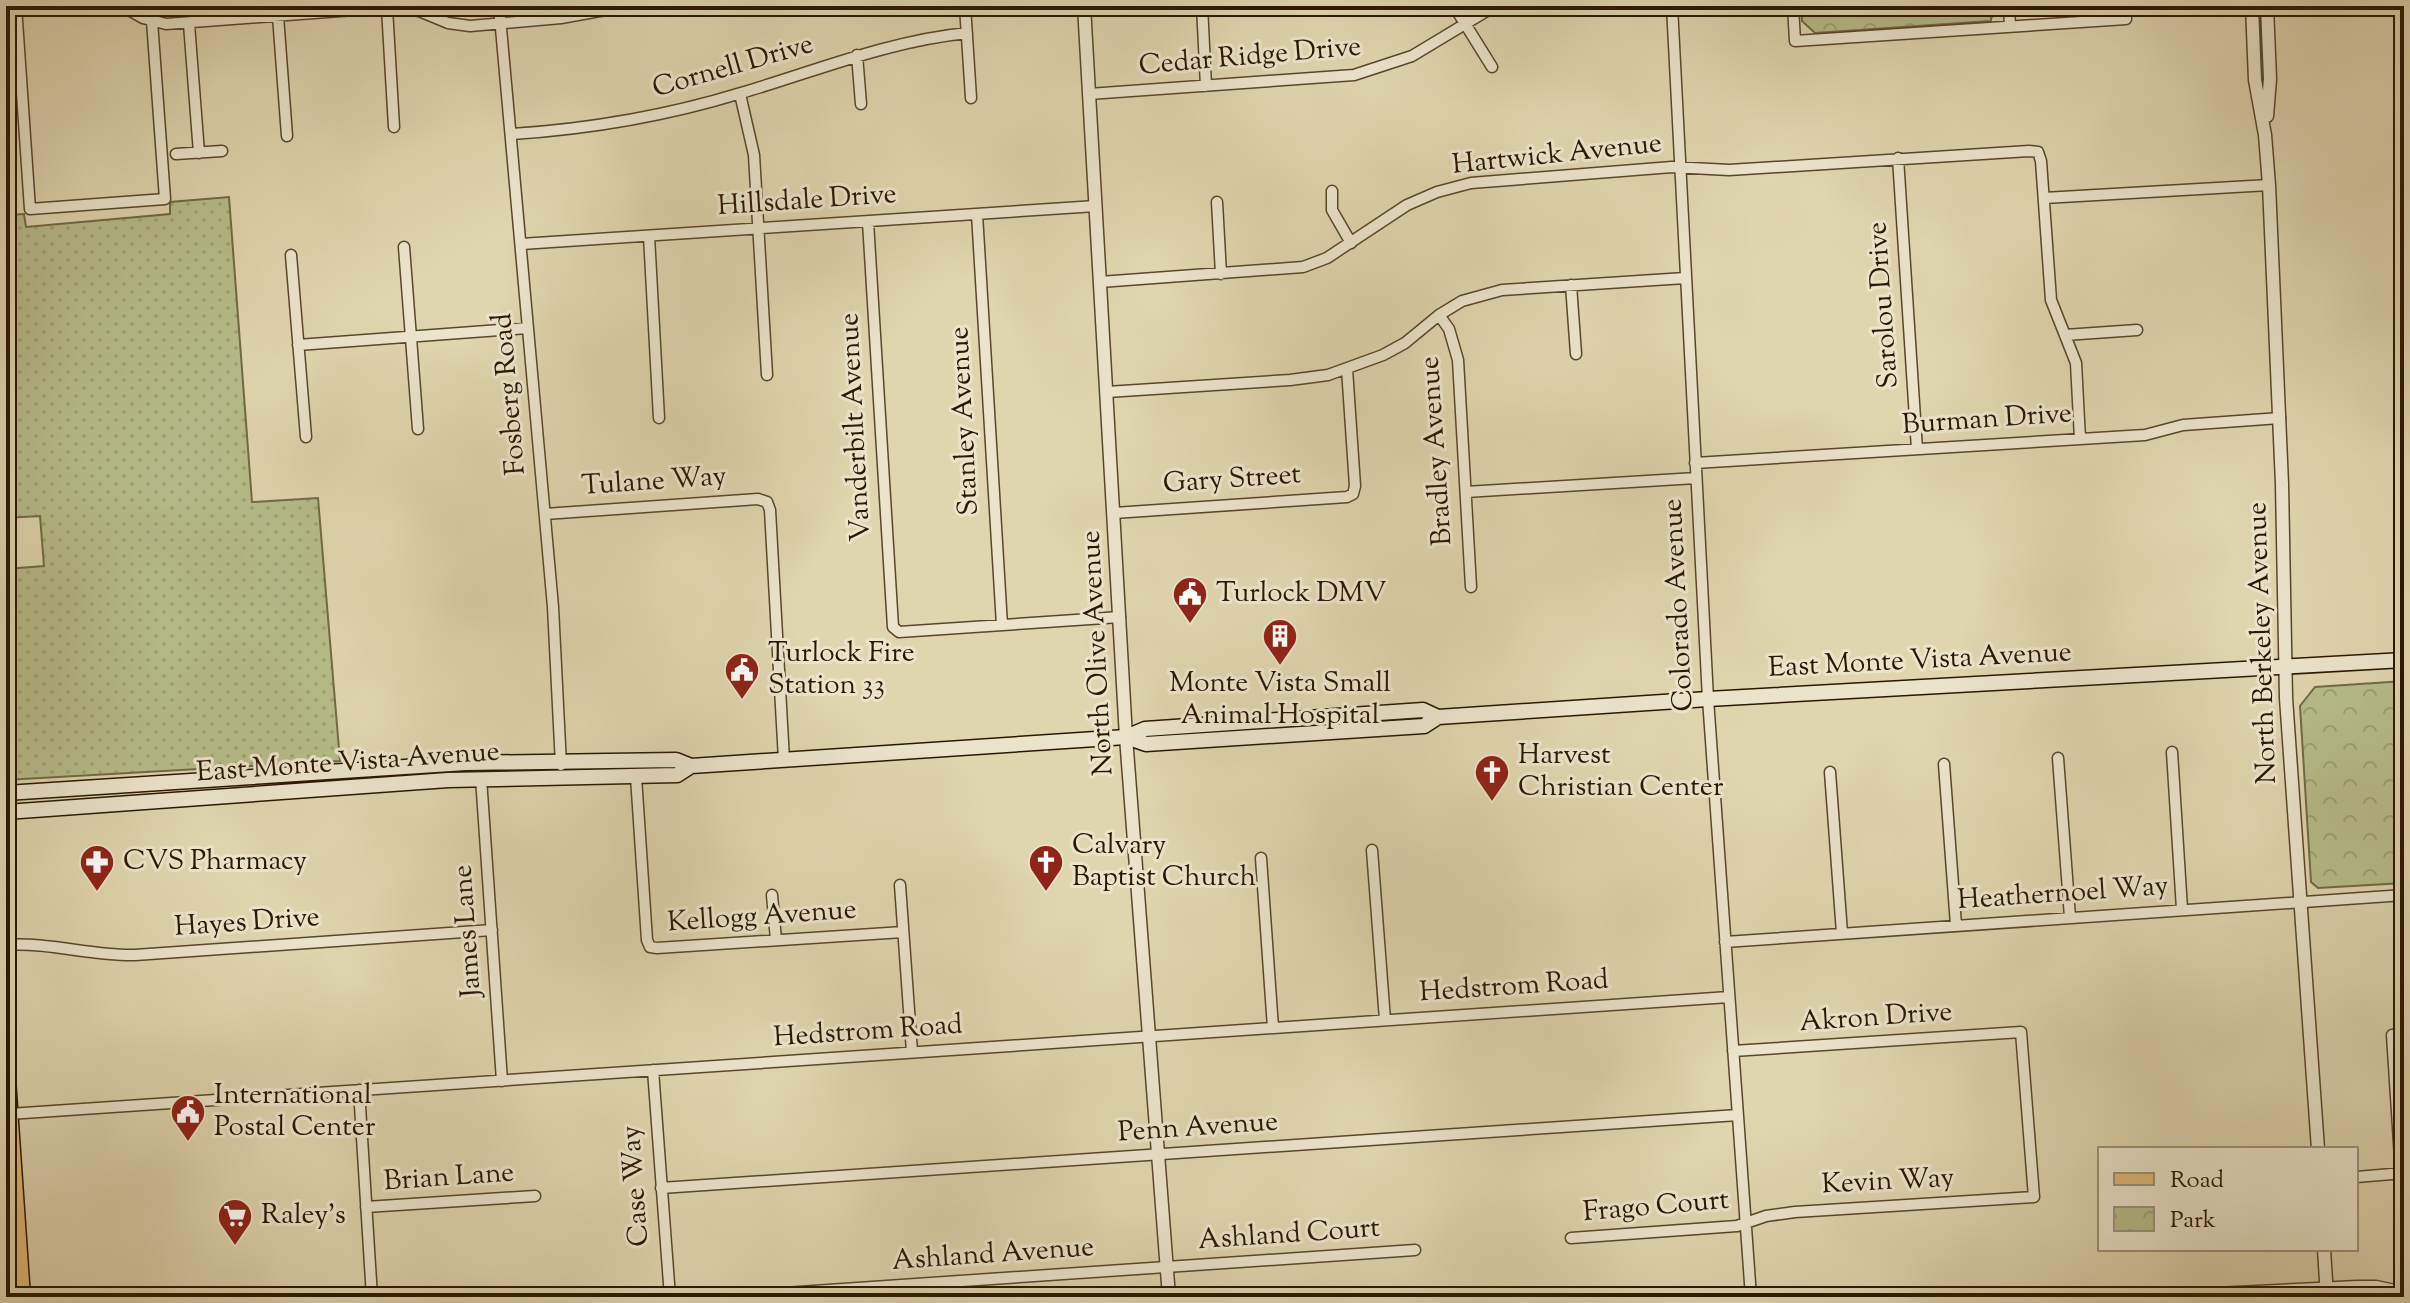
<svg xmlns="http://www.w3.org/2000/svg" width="2410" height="1303" viewBox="0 0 2410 1303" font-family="'Sorts Mill Goudy',serif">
<defs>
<pattern id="grass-dots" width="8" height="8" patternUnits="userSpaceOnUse" patternTransform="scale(2)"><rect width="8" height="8" fill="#b5bc89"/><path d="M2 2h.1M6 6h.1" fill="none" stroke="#9ca174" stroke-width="1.8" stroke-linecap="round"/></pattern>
<pattern id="park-crowns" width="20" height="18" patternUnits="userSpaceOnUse" patternTransform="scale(2)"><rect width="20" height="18" fill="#b5bc89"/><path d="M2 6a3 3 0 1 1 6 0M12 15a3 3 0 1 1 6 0" fill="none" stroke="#9ca174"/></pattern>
</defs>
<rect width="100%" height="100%" fill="#dfd5af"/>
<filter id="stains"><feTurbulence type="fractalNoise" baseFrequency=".0025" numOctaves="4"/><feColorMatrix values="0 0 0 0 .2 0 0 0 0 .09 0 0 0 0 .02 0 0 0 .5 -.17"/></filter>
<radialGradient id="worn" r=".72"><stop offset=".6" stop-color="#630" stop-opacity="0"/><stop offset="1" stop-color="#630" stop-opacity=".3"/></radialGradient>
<path fill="url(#grass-dots)" stroke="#706a45" stroke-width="2" d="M229,197L252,502L318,498L340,761L6,780V569L44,566L40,516L6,518V215L24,214L26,227L170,214V202Z"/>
<path fill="url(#park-crowns)" stroke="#706a45" stroke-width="2" d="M1801,6H2001V9L1991,18V21L1815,33L1802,21Z
M2404,681V883L2318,888L2311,882L2300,706L2315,687Z"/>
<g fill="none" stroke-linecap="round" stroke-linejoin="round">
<g stroke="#58472c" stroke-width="13">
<path id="minor" d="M16,6L30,209L165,199L152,21
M122,6L143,18L166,24L394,7L419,11L448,23L470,26L561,18L627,6
M499,6L553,607L561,765
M965,6L971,98
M1202,6L1206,86
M1454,6L1492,67
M1672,6L1708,699L1751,1297
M1793,6L1795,41L2126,19L2125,6
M2009,6L2010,27
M387,8L394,127
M278,16L287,136
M189,24L199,153
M857,55L861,104
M740,94L754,155L767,375
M1089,94L1354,75L1412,56L1495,6
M512,134C589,129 666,116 741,93C816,71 888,41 967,33
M176,154L222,151
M1898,158L1917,449
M1332,191V210L1351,243
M2044,198L2269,185
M1217,202L1221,274
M977,214L1002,625
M868,222L893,627L899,632L1120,617
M649,236L659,418
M521,244L1096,206
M404,247L418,429
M291,255L306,437
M1100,282L1303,267L1327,258L1407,205L1437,192L1471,183L1672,167L1729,170L2029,151L2038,152L2041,161L2051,300L2076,363L2080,439
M1571,285L1576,354
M1439,315L1449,329L1458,360L1471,587
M2065,335L2137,330
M298,345L528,328
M1107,392L1290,380L1328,375L1383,355L1405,343L1439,315L1462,301L1502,290L1685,278
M1695,463L2145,435L2183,425L2280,418
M1466,492L1696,478
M1114,513L1347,497L1353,494L1355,486L1347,369
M545,514L758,499L767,502L770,510L784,760
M2172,752L2182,909
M2058,758L2070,917
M1944,764L1956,925
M1830,772L1842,933
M636,777L647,940L650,947L657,948L903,932
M481,778L502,1081
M1372,850L1385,1020
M1261,858L1273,1028
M900,885L912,1052
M772,895L776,940
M1725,942L2404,895
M6,945C49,942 91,956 135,955L492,930
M653,1070L670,1297
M359,1090L372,1297
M9,1114L1729,997
M2401,1174L2392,1035L2404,1034
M2356,1177L2404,1173
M661,1188L1738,1115
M366,1207L535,1196
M1571,1238L1737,1226L1766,1216L1795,1212L2034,1197L2021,1032L1733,1051
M727,1297L1415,1250
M2133,1297L2357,1286H2376L2404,1292"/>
</g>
<g stroke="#58472c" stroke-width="15">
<path id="tertiary" d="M1084,6L1126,737L1169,1297
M2252,6L2255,80L2265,135L2269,185L2282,484L2286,698L2318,1149
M2267,116L2270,79L2267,6
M2324,1249L2327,1297"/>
</g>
<g stroke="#2b1801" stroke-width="17">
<path id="secondary" d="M1126,737L1146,744L1424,726L1438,717
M6,793L466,763L676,760L691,766L1126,737L1145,729L1423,710L1438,717L1708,699L2404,660
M6,812L448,780L677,775L691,766"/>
</g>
<g stroke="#2b1801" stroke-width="19">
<path id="primary" d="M6,1064L22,1297"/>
</g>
<use href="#minor" stroke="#eae4cb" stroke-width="10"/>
<use href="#tertiary" stroke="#eae4cb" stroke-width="12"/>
<use href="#secondary" stroke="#eae4cb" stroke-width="14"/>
<use href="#primary" stroke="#e0ba78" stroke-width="16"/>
</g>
<defs>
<g id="civic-pin" transform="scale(1.8)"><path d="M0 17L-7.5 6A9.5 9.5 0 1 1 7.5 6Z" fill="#8f2418" stroke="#eae4cb"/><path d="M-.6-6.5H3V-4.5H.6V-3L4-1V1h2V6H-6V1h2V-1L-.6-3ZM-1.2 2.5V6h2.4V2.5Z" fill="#fff"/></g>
<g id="building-pin" transform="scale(1.8)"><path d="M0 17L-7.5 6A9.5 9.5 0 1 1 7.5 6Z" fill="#8f2418" stroke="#eae4cb"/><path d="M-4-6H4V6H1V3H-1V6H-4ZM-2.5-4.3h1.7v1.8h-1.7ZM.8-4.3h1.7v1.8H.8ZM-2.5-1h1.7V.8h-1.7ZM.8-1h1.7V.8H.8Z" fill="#fff"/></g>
<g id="church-pin" transform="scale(1.8)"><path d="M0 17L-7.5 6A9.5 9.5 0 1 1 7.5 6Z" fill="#8f2418" stroke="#eae4cb"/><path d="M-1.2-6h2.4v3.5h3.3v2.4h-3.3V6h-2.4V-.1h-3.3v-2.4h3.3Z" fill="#fff"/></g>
<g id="pharmacy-pin" transform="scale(1.8)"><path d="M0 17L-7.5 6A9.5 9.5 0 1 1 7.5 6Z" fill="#8f2418" stroke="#eae4cb"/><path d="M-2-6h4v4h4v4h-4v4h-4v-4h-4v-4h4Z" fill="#fff"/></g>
<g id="supermarket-pin" transform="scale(1.8)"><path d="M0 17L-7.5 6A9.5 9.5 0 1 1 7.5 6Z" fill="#8f2418" stroke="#eae4cb"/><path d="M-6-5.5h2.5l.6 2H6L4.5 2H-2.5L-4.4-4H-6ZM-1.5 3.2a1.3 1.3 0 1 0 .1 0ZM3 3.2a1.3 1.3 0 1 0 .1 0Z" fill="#fff"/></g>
</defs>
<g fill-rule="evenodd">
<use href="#civic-pin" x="1190" y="594"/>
<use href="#building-pin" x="1280" y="636"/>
<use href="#civic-pin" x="742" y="670"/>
<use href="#church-pin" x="1492" y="772"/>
<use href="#pharmacy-pin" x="97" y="862"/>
<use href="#church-pin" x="1046" y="862"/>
<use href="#civic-pin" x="188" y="1112"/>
<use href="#supermarket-pin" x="235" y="1216"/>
</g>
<g text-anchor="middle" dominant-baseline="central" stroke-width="6" stroke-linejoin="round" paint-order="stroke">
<g font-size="28" fill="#2b1801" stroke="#eae4cb">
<text transform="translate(1250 57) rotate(-5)">Cedar Ridge Drive</text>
<text transform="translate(733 67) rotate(-16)">Cornell Drive</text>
<text transform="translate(1557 155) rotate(-6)">Hartwick Avenue</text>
<text transform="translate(807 201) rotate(-4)">Hillsdale Drive</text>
<text transform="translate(1884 305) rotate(-94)">Sarolou Drive</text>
<text transform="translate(510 394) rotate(-95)">Fosberg Road</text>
<text transform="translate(1987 420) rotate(-4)">Burman Drive</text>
<text transform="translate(965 421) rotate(-93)">Stanley Avenue</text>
<text transform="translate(856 427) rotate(-93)">Vanderbilt Avenue</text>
<text transform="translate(1437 451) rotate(-94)">Bradley Avenue</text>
<text transform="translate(1232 480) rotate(-4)">Gary Street</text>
<text transform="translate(654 482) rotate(-4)">Tulane Way</text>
<text transform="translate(1679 605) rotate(-93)">Colorado Avenue</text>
<text transform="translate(2263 643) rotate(-92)">North Berkeley Avenue</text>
<text transform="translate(1098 653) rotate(-93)">North Olive Avenue</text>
<text transform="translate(1920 661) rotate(-3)">East Monte Vista Avenue</text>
<text transform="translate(348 763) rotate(-4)">East Monte Vista Avenue</text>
<text transform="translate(2063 894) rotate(-4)">Heathernoel Way</text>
<text transform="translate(762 917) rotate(-4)">Kellogg Avenue</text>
<text transform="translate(247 923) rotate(-4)">Hayes Drive</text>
<text transform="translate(468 931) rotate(-94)">James Lane</text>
<text transform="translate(1514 987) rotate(-4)">Hedstrom Road</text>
<text transform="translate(1876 1018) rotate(-4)">Akron Drive</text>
<text transform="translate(868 1032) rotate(-4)">Hedstrom Road</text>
<text transform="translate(1198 1128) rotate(-4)">Penn Avenue</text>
<text transform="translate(449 1178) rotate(-4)">Brian Lane</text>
<text transform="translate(1888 1182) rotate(-3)">Kevin Way</text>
<text transform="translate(636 1186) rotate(-94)">Case Way</text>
<text transform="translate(1656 1207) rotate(-5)">Frago Court</text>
<text transform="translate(1289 1235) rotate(-4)">Ashland Court</text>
<text transform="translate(993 1255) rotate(-4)">Ashland Avenue</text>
</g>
<g font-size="28" fill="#2b1801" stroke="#eae4cb" text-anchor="start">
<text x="1216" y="594">Turlock DMV</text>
<text x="768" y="654">Turlock Fire<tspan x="768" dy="32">Station 33</tspan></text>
<text x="1280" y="684" text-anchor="middle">Monte Vista Small<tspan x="1280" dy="32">Animal Hospital</tspan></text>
<text x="1518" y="756">Harvest<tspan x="1518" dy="32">Christian Center</tspan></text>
<text x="1072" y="846">Calvary<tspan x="1072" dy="32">Baptist Church</tspan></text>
<text x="123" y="862">CVS Pharmacy</text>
<text x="214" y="1096">International<tspan x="214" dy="32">Postal Center</tspan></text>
<text x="261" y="1216">Raley's</text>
</g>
</g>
<rect width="2410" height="1303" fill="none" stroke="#dfd5af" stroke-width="32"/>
<rect x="8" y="8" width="2394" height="1287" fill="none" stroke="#2b1801" stroke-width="4"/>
<rect x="16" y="16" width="2378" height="1271" fill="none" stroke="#2b1801" stroke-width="2"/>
<rect x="2098" y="1147" width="260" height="104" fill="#eae4cb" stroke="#9e927a" stroke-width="2"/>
<rect x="2114" y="1173" width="40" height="12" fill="#e0ba78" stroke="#9e927a" stroke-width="2"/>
<text x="2170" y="1187" font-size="24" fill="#2b1801">Road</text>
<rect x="2114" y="1207" width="40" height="24" fill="url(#park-crowns)" stroke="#9e927a" stroke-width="2"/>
<text x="2170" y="1227" font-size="24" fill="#2b1801">Park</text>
<rect width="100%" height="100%" filter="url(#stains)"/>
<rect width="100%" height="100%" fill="url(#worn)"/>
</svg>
